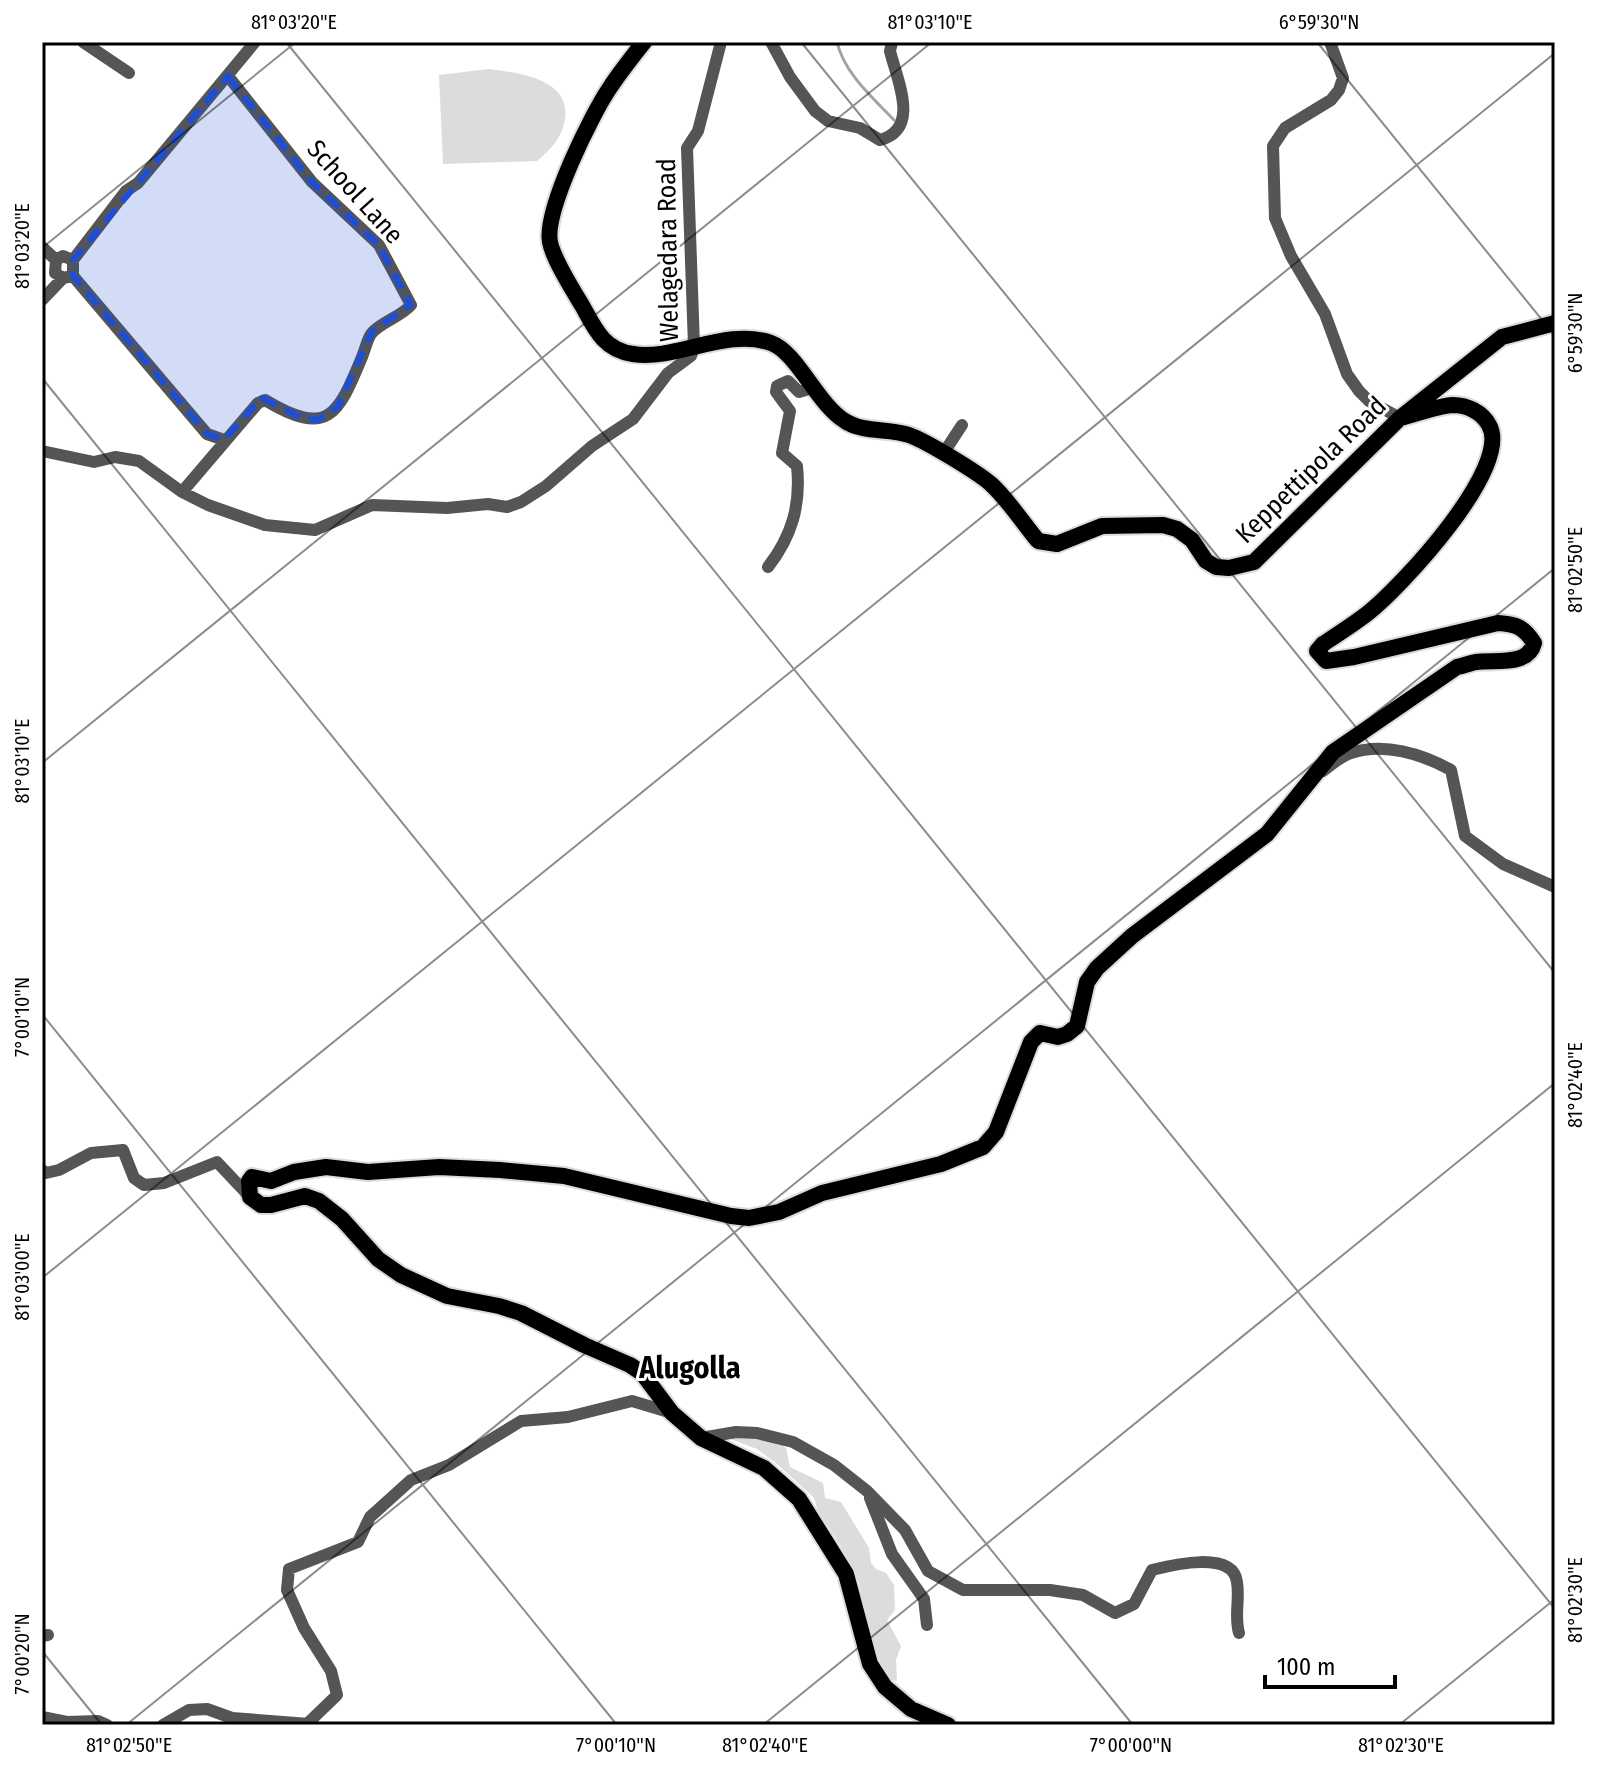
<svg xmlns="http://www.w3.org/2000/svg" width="1597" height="1767" viewBox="0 0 1597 1767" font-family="'Fira Sans Condensed',sans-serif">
<rect width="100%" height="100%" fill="#fff"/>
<path fill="#dcdcdc" d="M489,69C518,73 571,78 565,119C562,138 551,149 537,161L443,164L439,75Z
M726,1433L780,1443L786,1448L790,1467L823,1483L825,1498L841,1502L869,1548L871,1563L876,1569L886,1573L894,1585L895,1610L887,1620L901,1646L896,1660L897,1681L892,1680L885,1671L871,1643L859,1582L839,1543L818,1511L814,1498L777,1464L757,1449L730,1439Z"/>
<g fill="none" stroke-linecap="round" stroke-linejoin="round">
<path stroke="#a3a3a3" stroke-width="3" d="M837,42C844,73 873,98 894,120"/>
<g stroke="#dbdbdb" stroke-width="20">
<path id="major" d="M644,42C633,56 621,71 611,86C592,113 544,211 550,242C553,259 574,292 583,307C595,329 604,350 633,354C676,361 726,327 771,343C797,352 817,404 845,421C863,433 889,428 909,435C926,441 979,473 992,485C1009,501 1023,523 1038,541L1057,544L1102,526L1163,525L1177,529L1192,540L1206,561L1216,567L1229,568L1254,562L1400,418L1502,337L1555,323
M948,1725L911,1709L885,1687L870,1664L846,1574L799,1499L764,1468L701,1438L672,1413L642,1373L630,1365L584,1345L521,1313L499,1306L447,1296L401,1275L378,1259L342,1219L319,1201L305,1196L271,1205H261L250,1197L249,1181L252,1177L271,1181L294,1172L326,1167L368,1172L439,1167L500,1170L564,1176L731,1216L749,1218L779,1212L822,1193L941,1164L983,1147L996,1132L1031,1042L1040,1033L1058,1037L1067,1034L1077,1026L1087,982L1097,968L1132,936L1267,834L1333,752L1457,667C1463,666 1470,663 1476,662C1494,659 1528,667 1534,643C1524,627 1516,624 1498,623L1354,657L1326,661L1317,651L1323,644C1338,634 1354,624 1368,613C1401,587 1513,467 1489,425C1482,412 1467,405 1453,405C1436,406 1417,414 1400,418"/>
</g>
<path stroke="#555" stroke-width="12" d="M83,42L129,73
M771,42L790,77L815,111L828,121L860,128L880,140C921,129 897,80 890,51L892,42
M1330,42L1343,78L1339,90L1331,100L1285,128L1273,146L1275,218L1291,256L1325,314L1347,374L1359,391L1369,401L1400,418
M42,247L56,260
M63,256L73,260V276L63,278L55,273L56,260Z
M73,260L126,191L138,183L255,42
M73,276L207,434L224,440
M42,300L63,278
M42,451L94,462L115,457L139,461L182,492L208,505L265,525L315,530L372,505L447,508L488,504L507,507L521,502L546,486L592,446L633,419L668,373L691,356L694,346L687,148L698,131L721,42
M943,454L962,425
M182,492L258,403L265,400C328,438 338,415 362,357C365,350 367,340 371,334C380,322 401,317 411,305L379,245L312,182L228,76
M768,567C792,536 801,505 797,466L782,453L790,411L776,392L777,386L788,381L799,392L812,388
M1323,771C1331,765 1341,756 1351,753C1384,742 1422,754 1451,770L1465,836L1503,864L1555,887
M42,1170L46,1173L59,1170L91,1153L123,1150L134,1178L144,1185L164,1183L217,1162L250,1197
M701,1438L736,1432L757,1433L793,1442L834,1465L867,1491L905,1530L928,1571L963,1590H1050L1083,1595L1115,1613L1134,1604L1152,1570C1172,1565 1233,1550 1237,1582C1240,1600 1234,1615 1239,1633
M870,1498L892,1554L924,1599L927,1625
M42,1636L48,1635
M42,1717L67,1722L98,1721L107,1725
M163,1725L189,1710L207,1709L232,1718L309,1724
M306,1725L337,1695L331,1671L304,1628L287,1590L289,1569L358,1542L370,1517L411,1480L449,1465L521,1421L568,1417L632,1401L672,1413"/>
<use href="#major" stroke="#000" stroke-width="16"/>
</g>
<path fill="#1d4ed8" fill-opacity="0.2" stroke="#1d4ed8" stroke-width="6" stroke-dasharray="16 10" stroke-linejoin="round" d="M228,76L312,182L379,245L411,305L372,332L338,407L318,420L303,419L262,398L224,440L207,434L73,276V260Z"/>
<path fill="none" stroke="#000" stroke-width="2" stroke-opacity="0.45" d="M286,42L1555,1609M801,42L1555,973M1317,42L1555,336M42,248L296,42M42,378L1133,1725M42,763L932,42M42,1014L617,1725M42,1278L1555,53M42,1651L102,1725M126,1725L1555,568M763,1725L1555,1083M1399,1725L1555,1599"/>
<g text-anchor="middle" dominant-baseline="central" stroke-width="6" stroke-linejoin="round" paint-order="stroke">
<g font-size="26" fill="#000" stroke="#fff">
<text transform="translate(355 192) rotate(48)">School Lane</text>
<text transform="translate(668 250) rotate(-91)">Welagedara Road</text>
<text transform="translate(1311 470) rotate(-44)">Keppettipola Road</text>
</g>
<g font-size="30" font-weight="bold" fill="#000" stroke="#fff">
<text x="690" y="1368">Alugolla</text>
</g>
</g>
<rect width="1597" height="1767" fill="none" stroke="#ffffff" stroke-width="88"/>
<path d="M1265 1675v12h130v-12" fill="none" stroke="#000000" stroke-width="4"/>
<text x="1277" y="1675" font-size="24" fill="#000000" stroke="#ffffff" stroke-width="6" paint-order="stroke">100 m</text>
<rect x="44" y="44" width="1509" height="1679" fill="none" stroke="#000" stroke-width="3"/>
<g font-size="20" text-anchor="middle" fill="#000">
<text x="294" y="29">81°03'20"E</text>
<text x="930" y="29">81°03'10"E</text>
<text x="1319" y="29">6°59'30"N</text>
<text transform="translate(22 246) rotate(-90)" y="7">81°03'20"E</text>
<text transform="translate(1575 333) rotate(-90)" y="7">6°59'30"N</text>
<text transform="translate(1575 570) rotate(-90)" y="7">81°02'50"E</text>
<text transform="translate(22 761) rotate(-90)" y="7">81°03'10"E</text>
<text transform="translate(22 1017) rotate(-90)" y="7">7°00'10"N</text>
<text transform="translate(1575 1085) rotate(-90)" y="7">81°02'40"E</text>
<text transform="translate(22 1277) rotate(-90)" y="7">81°03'00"E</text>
<text transform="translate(1575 1600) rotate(-90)" y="7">81°02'30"E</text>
<text transform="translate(22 1654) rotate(-90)" y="7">7°00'20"N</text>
<text x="129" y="1752">81°02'50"E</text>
<text x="616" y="1752">7°00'10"N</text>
<text x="765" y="1752">81°02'40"E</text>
<text x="1131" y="1752">7°00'00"N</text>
<text x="1401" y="1752">81°02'30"E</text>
</g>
</svg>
